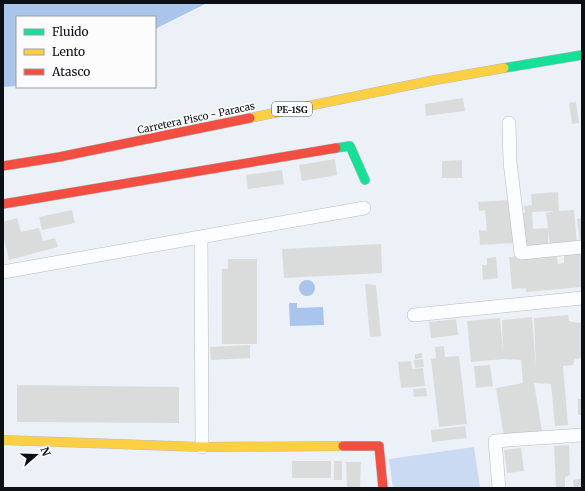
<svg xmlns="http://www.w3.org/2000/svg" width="585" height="491" viewBox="0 0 585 491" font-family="Merriweather,serif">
<rect width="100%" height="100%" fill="#ecf1f8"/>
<path fill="#cadaf2" d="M474,447L480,488H393L389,459Z"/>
<path fill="#aac5eb" d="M3,3H207L155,29V17H17V86L3,87Z
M299 288a8 8 0 1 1 16 0a8 8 0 1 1-16 0Z
M289,303H297V308L323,307L324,325L290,326Z"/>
<path fill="#dadcdc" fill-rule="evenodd" d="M463,98L465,111L426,116L425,104Z
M576,102L579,123L572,124L569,103Z
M335,159L337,175L302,181L299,165Z
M462,160V178H442V161Z
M282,170L284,184L248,189L246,175Z
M558,192L559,211L574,210L577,244L550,246L548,230V246L521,247L518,213H525L524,206L532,205L531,194ZM554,211L546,213L548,228L533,229L532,212Z
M512,200L515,243L480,245L479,230L487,231L485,210L479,211L478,202Z
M72,210L75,223L42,230L39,217Z
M17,218L21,232L39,228L43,241L55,238L58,247L9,260L3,235V222Z
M582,218V242H580L577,219Z
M381,244L382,273L284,278L282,249Z
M582,251V287L526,292V288L512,289L509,257L556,253L558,264L564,263V252Z
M496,257L498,278L483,280L482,265H487V258Z
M228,259H257V344H222V269H228Z
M365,284L376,285L381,336L370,337Z
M568,315L569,321L579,323L582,322V358L575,359L573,365L563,366L568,425L555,426L551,384L534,383L542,431L504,437L496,388L523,383L521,360L503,359L471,362L467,321L500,318L503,352L502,320L532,317L536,369L534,318Z
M456,319L458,335L431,338L429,322Z
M250,345V358L211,360L210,347Z
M444,346L445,357L459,356L467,424L439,427L431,359L436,358L435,347Z
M422,353V358L415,359V354Z
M423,359L424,367L415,368L414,360Z
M411,361L412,369L423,368L425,386L401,388L398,362Z
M490,365L493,386L476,388L474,366Z
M17,385L179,387V423L17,422Z
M426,388L427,396L414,397L413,389Z
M578,399H582V415H578Z
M465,426L467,438L432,442L431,430Z
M569,445L570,475L565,477V488H556L554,446Z
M521,448L524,471L507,473L504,450Z
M292,461H331V478H292Z
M334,461H342V480H334Z
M346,462H361L360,488H347Z
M582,478V488H574L573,480Z"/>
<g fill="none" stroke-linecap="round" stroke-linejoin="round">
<g stroke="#b7bbc1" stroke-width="14">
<path id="street" d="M509,123L510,162L521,253L582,247
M201,237L202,447
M3,272L364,208
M414,315L582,298
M499,488L495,441L582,435"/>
</g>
<g stroke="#b7bbc1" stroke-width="10">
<path id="fast" d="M504,68L582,55
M336,148L350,146L365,180"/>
</g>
<g stroke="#b7bbc1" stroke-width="10">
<path id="slow" d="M250,118L430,81L504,68
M3,440L202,447L343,446"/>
</g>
<g stroke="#b7bbc1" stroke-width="10">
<path id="jam" d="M3,166L59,157L250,118
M3,204L336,148
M343,446H379L383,488"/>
</g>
<use href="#street" stroke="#fcfdfe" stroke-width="13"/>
<use href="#fast" stroke="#16e098" stroke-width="9"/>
<use href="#slow" stroke="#ffcf43" stroke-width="9"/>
<use href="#jam" stroke="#f24e42" stroke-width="9"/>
</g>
<g text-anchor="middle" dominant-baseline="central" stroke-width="3.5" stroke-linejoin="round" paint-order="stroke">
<rect fill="#fcfcfc" stroke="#54565a" stroke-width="1" x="272" y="102" width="40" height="14" rx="3"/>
<g font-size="9" font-weight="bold" fill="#0c0f14">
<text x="292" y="109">PE-1SG</text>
</g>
<g font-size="10" fill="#0c0f14" stroke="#fcfcfc">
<text transform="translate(196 118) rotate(-12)">Carretera Pisco - Paracas</text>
</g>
</g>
<rect width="585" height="491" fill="none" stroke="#0c0f14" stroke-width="8"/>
<rect x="16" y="16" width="140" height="72" fill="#fcfcfc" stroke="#9c9d9f"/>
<rect x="24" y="29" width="20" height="6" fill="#16e098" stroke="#9c9d9f"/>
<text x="52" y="36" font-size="12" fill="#0c0f14">Fluido</text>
<rect x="24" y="49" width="20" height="6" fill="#ffcf43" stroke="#9c9d9f"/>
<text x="52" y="56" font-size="12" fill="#0c0f14">Lento</text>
<rect x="24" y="69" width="20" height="6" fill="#f24e42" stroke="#9c9d9f"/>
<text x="52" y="76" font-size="12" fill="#0c0f14">Atasco</text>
<g transform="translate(36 455) rotate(70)" stroke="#fcfcfc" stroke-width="3" paint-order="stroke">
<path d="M0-3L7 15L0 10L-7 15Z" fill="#0c0f14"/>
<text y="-6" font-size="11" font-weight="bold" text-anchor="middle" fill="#0c0f14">N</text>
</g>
</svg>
